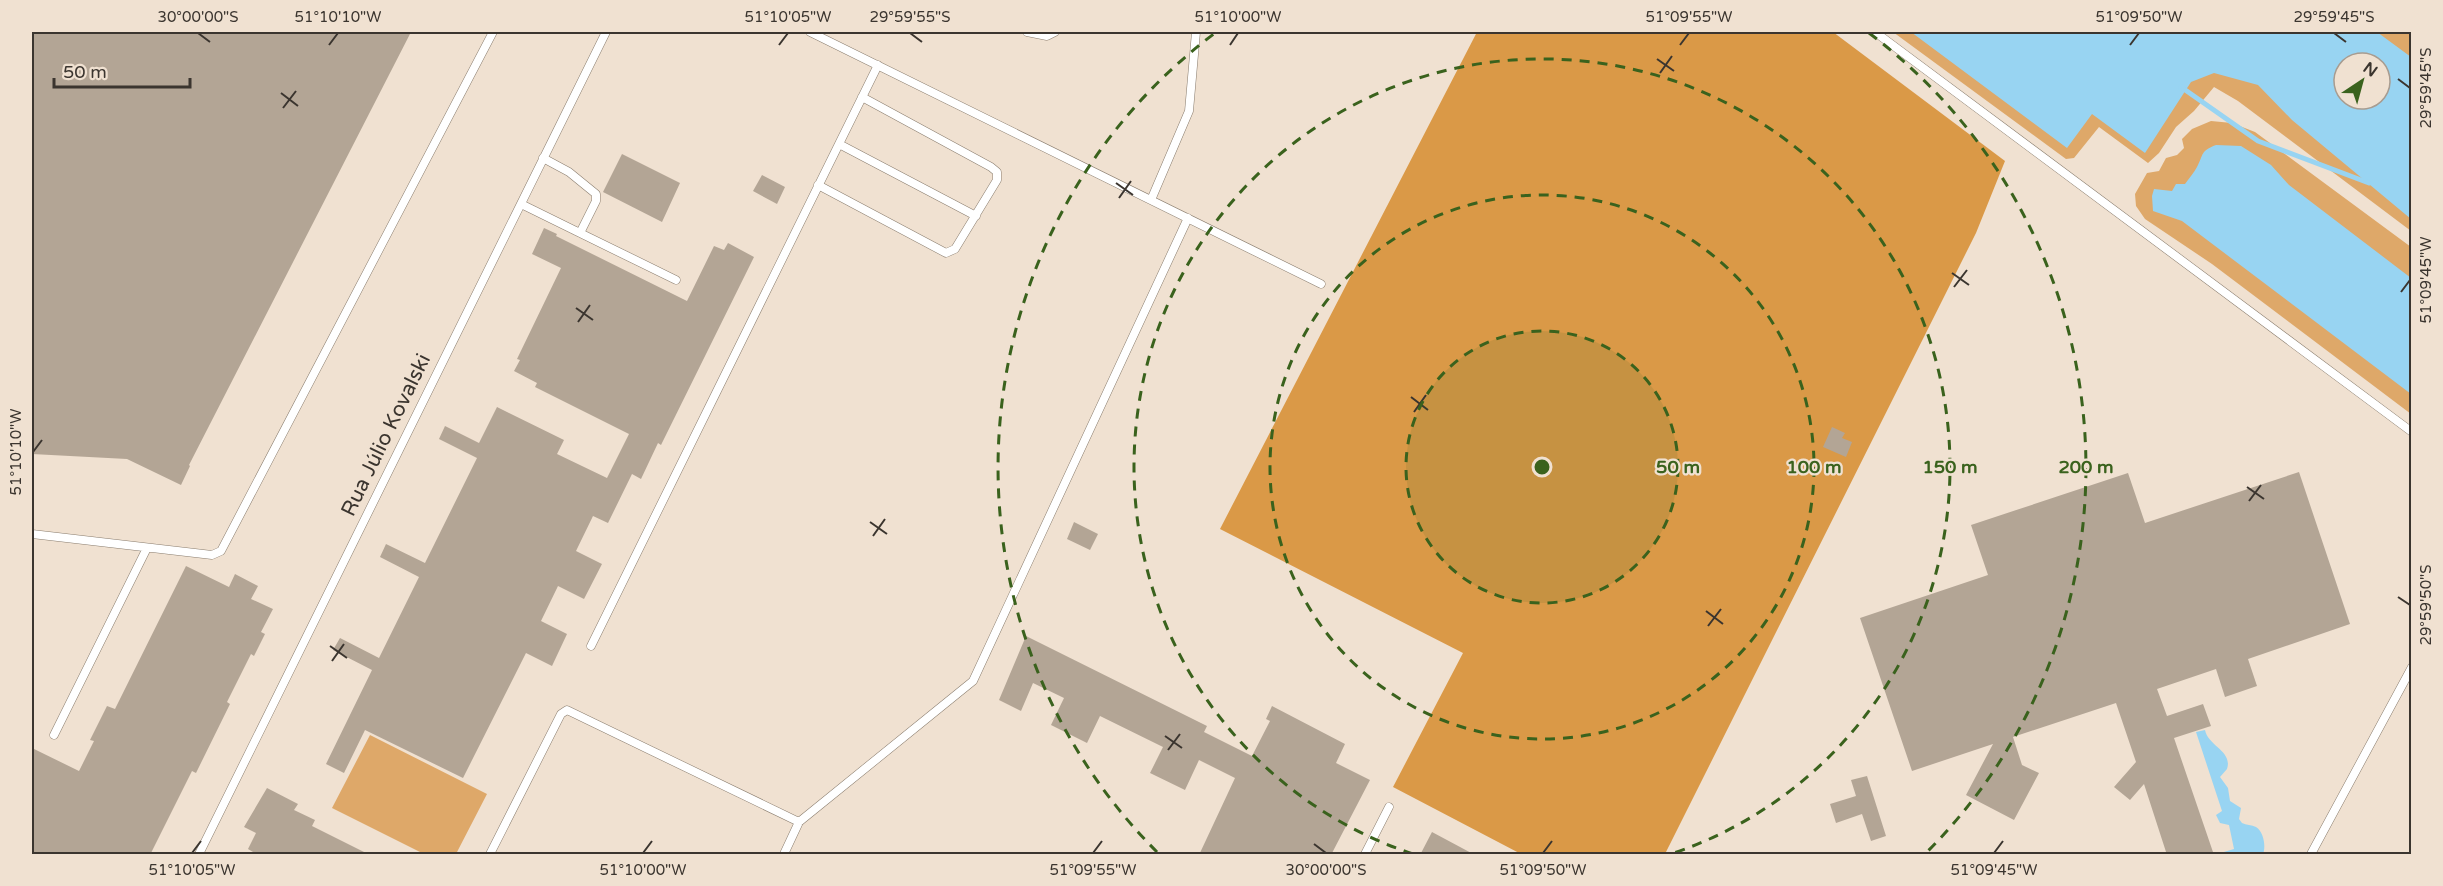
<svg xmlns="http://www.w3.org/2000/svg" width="2443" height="886" viewBox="0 0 2443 886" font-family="'Varela Round',sans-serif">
<rect width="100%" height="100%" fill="#f0e1d1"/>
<path fill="#dea869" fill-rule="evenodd" d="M1893,32H2411V231L2238,101L2214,87L2194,111L2176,127L2159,153L2148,163L2099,127L2074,158L2066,159ZM2344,63H2380V99H2344Z
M2211,121L2232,123L2255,132L2411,247V414L2212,264L2145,219L2136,206L2135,194L2147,173L2159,171L2166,158L2177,155L2184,148L2182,139L2192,129Z
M370,735L487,794L456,854H424L332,808Z"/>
<path fill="#da9947" d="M1477,32H1833L2005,161L1976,233L1665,854H1521L1393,787L1463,653L1220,529Z"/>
<path fill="#98d4f2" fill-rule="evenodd" d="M1911,32H2377L2411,57V219L2292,120L2258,85L2214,73L2191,82L2145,153L2092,114L2067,148ZM2344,63H2380V99H2344Z
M2216,145L2241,146L2271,165L2289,185L2411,278V394L2182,221L2153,211L2152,196L2154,189L2172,191L2176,184H2185C2189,178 2194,173 2197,167C2204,154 2200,151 2216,145Z
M2205,730C2208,746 2233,751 2227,769L2220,777L2228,788L2230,801L2241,808L2239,819L2242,823C2246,825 2252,825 2256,827C2264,832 2266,847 2263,854H2217L2234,849L2229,825L2220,823L2216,815L2222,811L2196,732Z"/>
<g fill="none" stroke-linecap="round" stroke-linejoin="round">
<path stroke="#98d4f2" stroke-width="5" d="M2181,87L2258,141L2369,183"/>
</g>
<path fill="#b3a595" d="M32,32H411L189,465L190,466L181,485L127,459L32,454Z
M622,154L680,183L662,222L603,192Z
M762,175L785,187L777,204L753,191Z
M544,228L557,234L556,236L687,301L714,246L724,250L728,243L754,257L661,445L658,443L641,479L632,474L608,523L593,516L576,551L602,564L584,599L558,586L541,621L567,634L552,666L526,653L463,778L365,730L344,773L326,764L372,670L333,650L340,638L379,658L419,577L380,557L386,544L425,563L477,458L439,439L445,426L479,443L497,407L564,440L557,454L607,478L629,434L535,387L537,383L514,371L520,360L517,359L561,268L532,254Z
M1832,427L1845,433L1842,438L1852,442L1846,457L1823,447Z
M2299,472L2350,624L2248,659L2257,686L2225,697L2216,669L2157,689L2167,716L2203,704L2211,726L2174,738L2214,855H2167L2144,784L2130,800L2114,787L2136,762L2116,703L2013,737L2022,765L2039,773L2014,820L1966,795L1993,744L1912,771L1860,618L1988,575L1971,525L2128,473L2145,523Z
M1074,522L1098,534L1090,550L1067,539Z
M186,566L229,587L235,574L258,586L251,599L273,609L261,632L265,634L254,656L251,654L227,702L230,704L196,773L192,771L150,855H32V748L79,771L94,741L90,740L107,706L115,709Z
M1026,636L1207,726L1204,732L1252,756L1270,721L1266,719L1272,706L1345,744L1336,763L1370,780L1331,855H1199L1235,778L1199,760L1185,790L1150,773L1163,747L1100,716L1087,743L1051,725L1064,698L1033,683L1021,711L999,700Z
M1867,776L1886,836L1871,841L1862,814L1836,823L1830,804L1856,796L1851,780Z
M267,788L298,804L294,810L315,820L312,826L370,855H258L248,849L256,833L244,827Z
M1432,832L1475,855H1420Z"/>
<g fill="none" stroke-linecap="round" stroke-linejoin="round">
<g stroke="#8a7d6e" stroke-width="9">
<path id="service" d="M810,32L1321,284
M1027,32L1047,36L1055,32
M1875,32L2412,432
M839,144L976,216
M818,185L946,253L955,249L997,180V172L991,167L862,97
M1151,200L1189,111L1196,32
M521,204L580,233L596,201V194L569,172L543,158
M580,233L676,280
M32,534L212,555L221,551L493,32
M591,646L878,65
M54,735L147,548
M199,854L606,32
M490,854L561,714L567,710L799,822L973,681L1188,218
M784,854L799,822
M1365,854L1389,807
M2311,854L2412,667"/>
</g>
<use href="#service" stroke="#fff" stroke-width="8"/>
</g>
<path fill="none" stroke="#3b352f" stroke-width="2" d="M198,33L210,42M910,33L922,42M2334,33L2346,42M329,45L338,33M779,45L788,33M1230,45L1238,33M1680,45L1689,33M2130,45L2139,33M1657,59L1674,71M1660,73L1672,56M2398,79L2410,88M281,93L298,106M283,108L296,91M1116,183L1133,195M1119,198L1131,181M1952,273L1969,285M1954,287L1967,270M2401,292L2410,280M576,308L593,320M578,322L590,305M1411,397L1428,410M1414,412L1426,395M33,452L42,440M2247,487L2264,499M2249,501L2261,485M870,522L887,534M873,536L885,519M2398,597L2410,605M1706,611L1723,624M1708,626L1721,609M330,646L347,658M332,661L344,644M1165,736L1182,748M1168,750L1180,734M1314,844L1326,853M192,853L201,841M643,853L652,841M1093,853L1102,841M1543,853L1552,841M1994,853L2003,841"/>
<circle cx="1542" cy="467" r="136" fill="#3a621d" fill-opacity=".12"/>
<g fill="none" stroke="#3a621d" stroke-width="3" stroke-dasharray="10 8">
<circle cx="1542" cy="467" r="136"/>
<circle cx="1542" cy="467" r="272"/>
<path d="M1413 854A408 408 0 1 1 1671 854"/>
<path d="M1157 852A544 544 0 0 1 1215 33M1869 33A544 544 0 0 1 1927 852"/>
</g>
<g text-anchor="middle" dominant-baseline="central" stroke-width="4.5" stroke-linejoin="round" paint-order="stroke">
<g font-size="21" fill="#3b352f" stroke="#f0e1d1">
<text transform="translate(386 435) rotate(-64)">Rua Júlio Kovalski</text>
</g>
</g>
<circle cx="1542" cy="467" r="9" fill="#3a621d" stroke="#f0e1d1" stroke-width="3"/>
<g font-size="18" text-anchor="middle" font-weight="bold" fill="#3a621d" stroke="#f0e1d1" stroke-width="4.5" stroke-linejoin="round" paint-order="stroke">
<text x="1678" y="473">50 m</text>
<text x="1814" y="473">100 m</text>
<text x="1950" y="473">150 m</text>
<text x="2086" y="473">200 m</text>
</g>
<rect width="2443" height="886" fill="none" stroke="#f0e1d1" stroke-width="66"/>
<g transform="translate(2362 81) rotate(36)"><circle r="28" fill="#f0e1d1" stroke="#a89c90" stroke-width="1.5"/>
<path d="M0-4.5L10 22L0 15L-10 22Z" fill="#3a621d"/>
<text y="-9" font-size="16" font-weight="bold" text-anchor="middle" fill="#3b352f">N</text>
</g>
<path d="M54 78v9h136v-9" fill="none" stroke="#3b352f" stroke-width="3"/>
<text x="63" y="78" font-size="18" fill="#3b352f" stroke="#f0e1d1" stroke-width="4.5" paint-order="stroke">50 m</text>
<rect x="33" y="33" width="2377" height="820" fill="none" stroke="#3b352f" stroke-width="2"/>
<g font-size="15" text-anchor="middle" fill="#3b352f">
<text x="198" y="22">30°00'00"S</text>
<text x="338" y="22">51°10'10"W</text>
<text x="788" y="22">51°10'05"W</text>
<text x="910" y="22">29°59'55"S</text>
<text x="1238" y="22">51°10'00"W</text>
<text x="1689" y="22">51°09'55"W</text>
<text x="2139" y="22">51°09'50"W</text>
<text x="2334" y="22">29°59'45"S</text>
<text transform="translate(2426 88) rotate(-90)" y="5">29°59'45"S</text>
<text transform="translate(2426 280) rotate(-90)" y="5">51°09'45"W</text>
<text transform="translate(16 452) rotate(-90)" y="5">51°10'10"W</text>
<text transform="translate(2426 605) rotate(-90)" y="5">29°59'50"S</text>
<text x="192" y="875">51°10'05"W</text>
<text x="643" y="875">51°10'00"W</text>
<text x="1093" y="875">51°09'55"W</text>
<text x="1326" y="875">30°00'00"S</text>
<text x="1543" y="875">51°09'50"W</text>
<text x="1994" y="875">51°09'45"W</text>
</g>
</svg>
